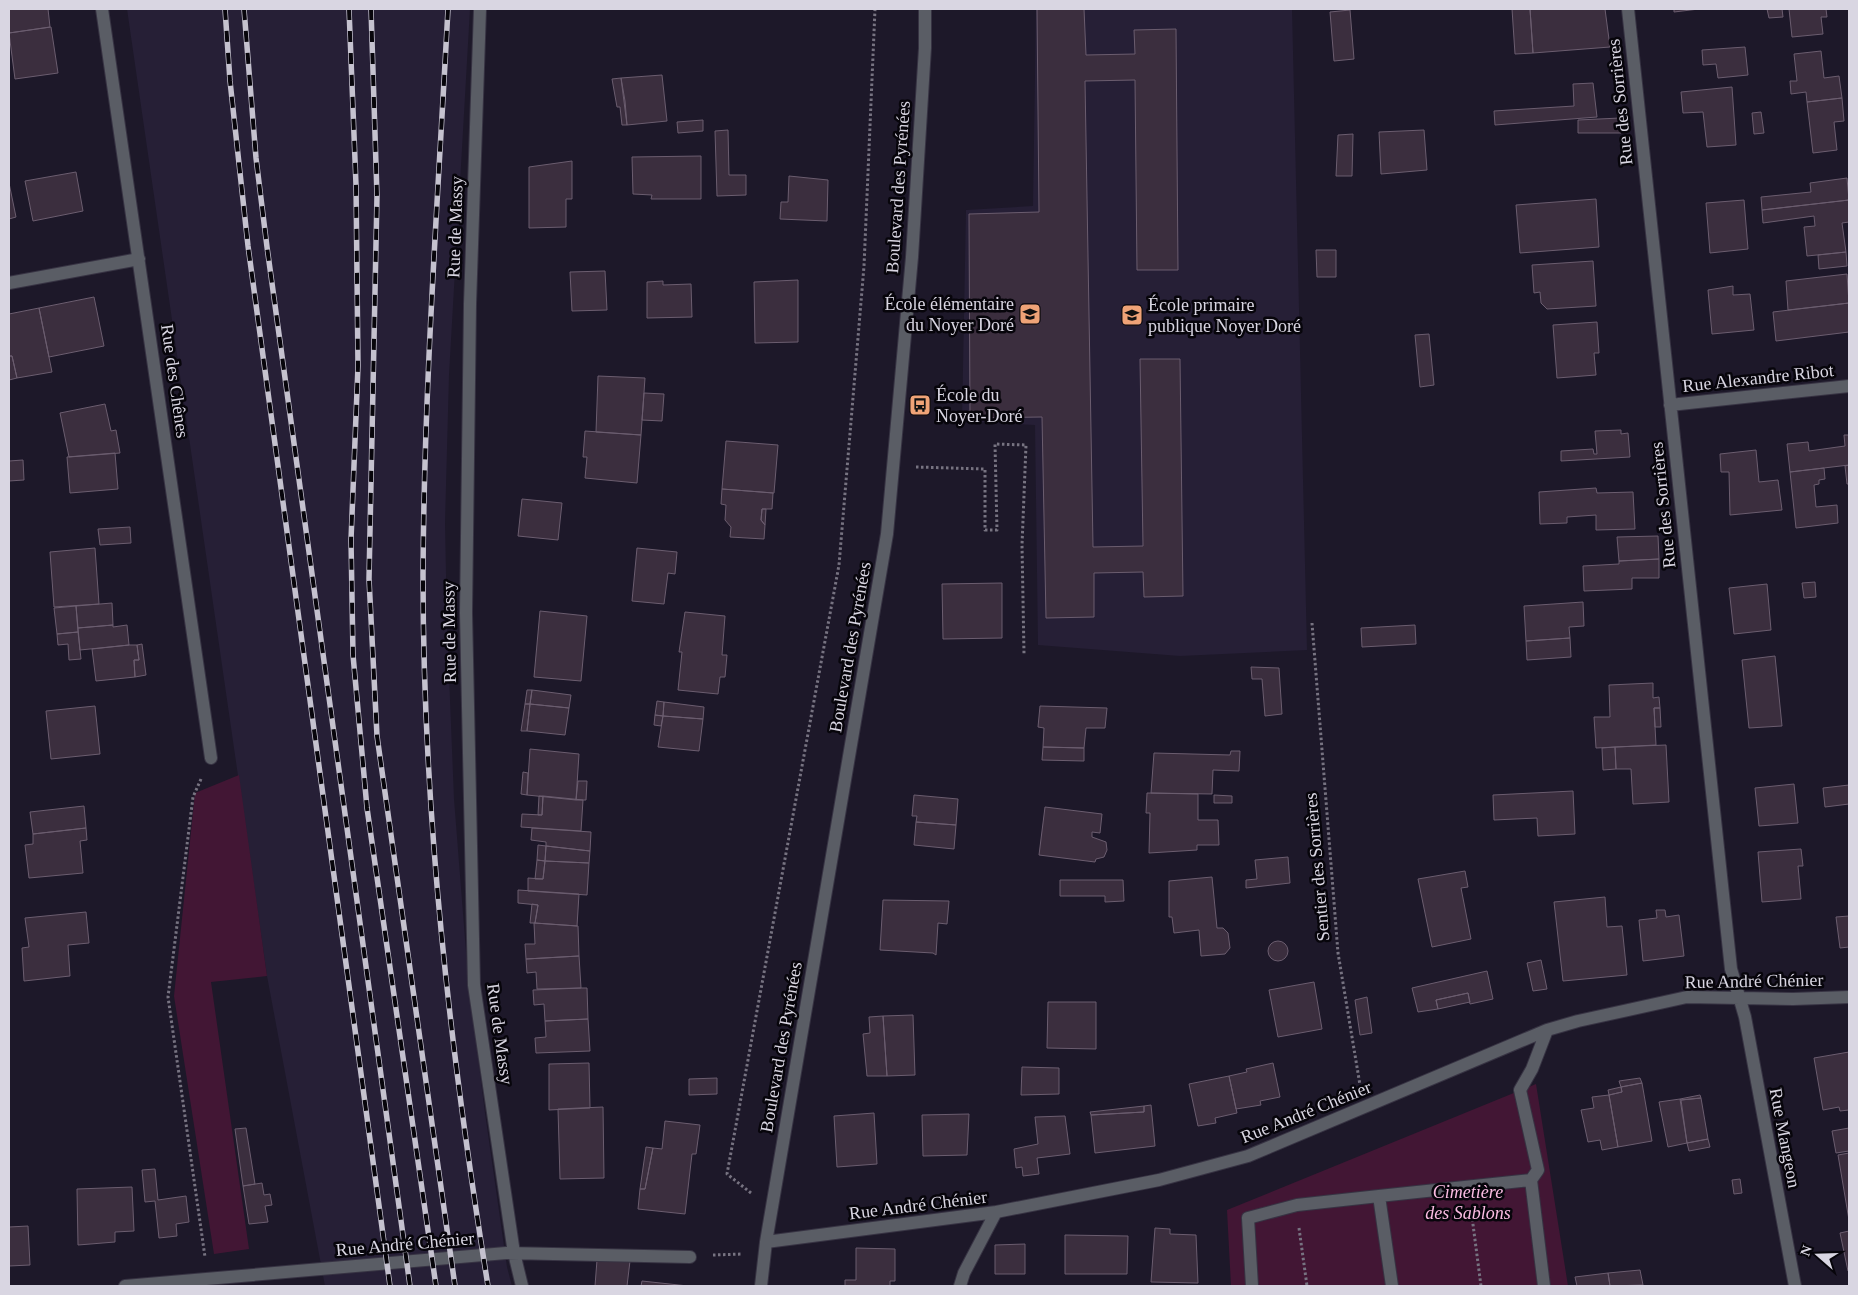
<svg xmlns="http://www.w3.org/2000/svg" width="1858" height="1295" viewBox="0 0 1858 1295" font-family="'Times New Roman',serif">
<rect width="100%" height="100%" fill="#1d1829"/>
<path fill="#261f36" d="M127,9H470L449,375L445,523L447,625L454,799L468,977L485,1113L507,1267L512,1286H325L267,976Z
M1036,9H1292L1307,650L1180,656L1038,645L1035,425L962,421L966,210L1033,206Z"/>
<path fill="#421634" d="M239,775L267,976L211,982L249,1249L214,1254L174,996L195,793Z
M1536,1084L1568,1286H1231L1227,1210Z"/>
<path fill="#3b2e3e" stroke="#6b5d6f" d="M9,9H48L50,27L9,33Z
M1037,9H1084L1086,55L1135,54L1134,30L1176,29L1178,270H1137L1135,80L1085,81L1093,547L1143,546L1140,359H1180L1183,596L1144,597L1143,572L1094,573V617L1046,618L1042,417L970,418L969,214L1039,212Z
M1512,9H1530L1533,53L1515,54Z
M1530,9H1605L1610,47L1533,53Z
M1674,9H1699L1674,12Z
M1767,9H1782L1783,17L1769,18Z
M1789,9H1826L1827,17H1821L1823,34L1792,37Z
M1350,10L1354,59L1334,61L1330,12Z
M51,27L58,73L15,79L9,33Z
M1745,47L1748,75L1718,78L1716,64L1703,65L1702,50Z
M1821,51L1824,78L1839,76L1842,98L1807,102L1806,92L1791,94L1790,81H1797L1794,54Z
M662,75L667,121L627,125L621,78Z
M621,78L625,101L627,125H622L620,107H617L612,79Z
M1593,83L1597,117L1495,125L1494,111L1574,106L1573,84Z
M1732,87L1736,145L1707,147L1703,112L1683,113L1681,92Z
M1842,98L1844,121L1834,122L1837,150L1813,153L1807,102Z
M1761,112L1764,133L1754,134L1752,113Z
M1620,118L1621,133H1578V120Z
M703,120V131L678,133L677,122Z
M728,130L729,175H746V195L717,196L715,131Z
M1424,130L1427,170L1381,174L1379,132Z
M1353,134L1352,176H1336L1338,135Z
M701,156V199H651L652,195L633,194L632,157Z
M572,161V199H566V227L529,228V167Z
M76,172L83,211L33,221L25,181Z
M789,176L828,180L827,221L780,219L781,202H788Z
M1847,178L1849,200L1762,210L1761,197L1811,192L1810,183Z
M9,183L16,217L9,219Z
M1596,199L1599,247L1520,253L1516,205Z
M1744,200L1748,249L1710,253L1706,203Z
M1849,200V222L1842,223L1846,252L1807,256L1804,227L1815,226L1814,216L1763,223L1762,210Z
M1316,250H1336V277H1317Z
M1846,252L1847,266L1819,269L1818,255Z
M1593,261L1596,306L1547,309L1541,303L1540,292L1534,293L1532,265Z
M605,271L607,310L572,311L570,272Z
M1847,274L1849,303L1788,310L1786,281Z
M798,280V342L755,343L754,282Z
M663,281V285L691,284L692,317L647,318V282Z
M1733,286V295L1750,294L1754,330L1712,334L1708,290Z
M94,297L104,346L49,357L39,308Z
M1849,303V332L1776,341L1773,312Z
M39,308L52,372L17,378L12,356H9V314Z
M1597,322L1599,353H1594L1596,375L1557,378L1553,325Z
M1429,334L1434,385L1420,387L1415,335Z
M9,356H12L17,378L9,380Z
M598,376L645,378L641,435L596,432Z
M644,393L664,394L662,421L642,420Z
M105,404L111,431L116,430L120,453L69,457L60,413Z
M1621,430V434L1628,433L1630,457L1561,461V451L1593,449L1594,454H1597L1595,431Z
M585,431L641,435L637,483L585,478L587,457H583Z
M1844,435H1849V465L1790,472L1787,444L1808,442L1809,451L1845,446Z
M726,441L778,445L774,493L722,489Z
M1756,450L1759,482L1778,480L1782,510L1730,515L1729,472H1721L1720,454Z
M115,453L118,489L70,493L67,457Z
M23,460L24,480L9,481V461Z
M1849,465V484H1847L1845,466Z
M1824,468L1825,479L1819,480V484L1814,485L1816,507L1837,505L1838,523L1796,528L1790,472Z
M1596,488L1597,493L1633,492L1635,529L1596,530V515L1567,517V523L1540,524L1539,492Z
M722,489L773,493L772,509H762L761,520L765,525L764,539L730,537L731,527L725,520L726,505L721,504Z
M522,499L562,503L558,540L518,536Z
M762,509H766L765,525L761,520Z
M130,527L131,543L100,545L98,529Z
M1658,536L1659,559L1619,561L1617,537Z
M95,548L99,604L54,607L50,552Z
M637,548L677,552L675,574L668,573L664,604L632,601Z
M1659,559V578H1632V589L1584,591L1583,566L1619,564V561Z
M1815,582L1816,597L1804,598L1802,583Z
M1002,583V638L943,639L942,584Z
M1767,584L1771,630L1734,634L1729,588Z
M1583,602L1584,626L1569,627L1570,638L1526,641L1524,606Z
M112,603L113,625L78,628L76,606Z
M76,606L78,632L57,634L54,608Z
M540,611L587,616L581,681L534,677Z
M685,612L725,616L722,655H727L725,677H720L718,694L678,690L682,652H679Z
M113,625V627L127,625L129,645L80,650L78,628Z
M1415,625L1416,644L1362,647L1361,628Z
M78,632L81,659L69,660L68,644L58,645L57,634Z
M1570,638L1571,657L1527,660L1526,641Z
M142,644L146,675L135,677L134,660H139L137,645Z
M129,645H137L139,660H134L135,677L96,681L92,649Z
M1775,656L1782,726L1749,728L1742,660Z
M1251,667L1279,668L1282,714L1265,716L1262,679H1252Z
M1653,683V698L1659,697L1660,708H1654L1656,745L1596,748L1594,717H1610L1609,685Z
M527,690H532L530,704H525Z
M532,690L571,695L569,708L530,704Z
M657,701L664,702L663,716L655,715Z
M664,702L704,707L703,719L663,716Z
M525,704H530L527,731H521Z
M530,704L569,708L565,735L527,731Z
M95,706L100,754L51,759L46,711Z
M1040,706L1107,708L1105,728H1086L1084,748L1043,747L1044,728L1038,727Z
M1654,708H1660L1661,727H1655Z
M655,715L663,716L661,726L654,725Z
M663,716L703,719L699,751L658,747Z
M1666,745L1669,802L1633,804L1631,769H1616L1615,747Z
M1043,747L1084,748V761L1042,760Z
M1615,747L1616,769L1603,770L1602,748Z
M530,749L579,754L576,800L527,795Z
M1231,751H1240L1239,771L1213,770L1212,794L1151,793L1154,753L1230,755Z
M523,772L528,773L527,795L521,794Z
M578,781H587L586,800H576Z
M1794,784L1798,823L1759,826L1755,788Z
M1849,785V804L1825,807L1823,788Z
M1573,791L1575,834L1538,836L1537,818L1494,820L1493,795Z
M1147,793L1198,794V820H1218L1219,845H1197V850L1149,853L1150,813H1146Z
M914,795L958,799L956,825L916,822L917,816H912Z
M1214,795L1232,796V803H1214Z
M539,796H543L542,815H538Z
M543,796L583,800L581,831L521,827L522,814L542,815Z
M84,806L86,828L33,834L30,812Z
M1045,807L1102,814L1100,833L1092,832V837L1106,842L1107,850L1104,857L1096,859L1095,862L1039,855Z
M916,822L956,825L954,849L914,845Z
M86,828L87,840L80,841L83,873L29,878L25,845L33,844V834Z
M532,828L591,832L590,851L546,846V842L531,840Z
M538,845L546,846L545,861L537,860Z
M546,846L590,851L589,863L545,861Z
M1801,849L1803,866H1798L1801,899L1762,902L1758,852Z
M1288,857L1290,883L1246,888V880L1257,879L1255,860Z
M537,860L545,861L543,879H535Z
M545,861L589,863L587,895L528,891V878L543,879Z
M1465,871L1468,887L1461,888L1471,939L1432,947L1418,879Z
M1212,877L1217,928H1223L1228,933L1230,948L1225,954L1201,956L1199,930L1174,933L1172,917H1169V881Z
M1060,880H1123L1124,901L1105,902V896H1060Z
M518,890L579,894L577,926L535,923L538,905L518,903Z
M1605,897L1607,927L1622,926L1627,975L1563,981L1554,902Z
M883,900L949,901L947,924L938,923L936,955L933,953L880,950Z
M532,904L538,905L535,923H530Z
M1656,910H1665L1666,917L1679,915L1684,956L1643,961L1639,920L1657,918Z
M86,912L89,943L68,945L70,976L24,981L22,948L29,947L25,918Z
M1849,916V947L1840,948L1836,917Z
M534,923L578,926L579,956L526,959L525,944H535Z
M1268 951a10 10 0 1 1 20 0a10 10 0 1 1-20 0Z
M579,956L581,988L537,989L536,972L527,973L526,959Z
M1541,960L1547,989L1533,991L1527,963Z
M1487,971L1493,999L1470,1004L1468,993L1436,1000L1438,1009L1418,1012L1412,988Z
M1314,982L1322,1029L1278,1037L1269,990Z
M581,988H587L588,1019L545,1021L544,1004L534,1005L533,990Z
M1468,993L1470,1002L1438,1009L1436,1000Z
M1367,997L1372,1033L1360,1035L1355,1000Z
M1048,1002H1096V1049L1047,1048Z
M913,1015L915,1075L887,1076L883,1016Z
M883,1016L887,1076H867L863,1034L870,1033L869,1017Z
M588,1019L590,1051L536,1053L535,1038L546,1037L545,1021Z
M1849,1052V1110L1840,1111L1839,1107L1823,1110L1814,1058Z
M589,1063L590,1108L549,1110V1064Z
M1273,1063L1280,1097L1260,1101L1261,1105L1236,1109L1229,1076L1247,1072L1246,1069Z
M1022,1067L1059,1068V1094L1021,1095Z
M1229,1076L1237,1113L1215,1118L1216,1123L1198,1126L1189,1084Z
M717,1078V1094L689,1095V1079Z
M1640,1078L1642,1083L1621,1087L1619,1081Z
M1642,1083L1652,1141L1618,1147L1609,1095L1622,1092L1621,1087Z
M1621,1087L1622,1092L1609,1095L1608,1090Z
M1609,1095L1618,1147L1602,1150L1600,1140L1588,1142L1581,1110L1594,1108L1592,1097Z
M1700,1095L1701,1098L1681,1100L1680,1099Z
M1701,1098L1708,1139L1687,1143L1681,1100Z
M1680,1099L1687,1143L1668,1147L1659,1102Z
M1151,1105L1155,1146L1095,1153L1091,1115L1144,1112V1106Z
M1144,1106V1112L1091,1115L1090,1112Z
M603,1107L604,1178L560,1179L558,1109Z
M874,1113L877,1164L837,1167L834,1116Z
M969,1114L967,1155L923,1156L922,1115Z
M1065,1116L1070,1154L1037,1158L1039,1174L1023,1176L1022,1167L1016,1168L1014,1149L1038,1144L1035,1117Z
M665,1121L700,1125L696,1154H692L685,1214L638,1209L640,1189H645L653,1148L662,1149Z
M246,1128L255,1184L243,1186L235,1129Z
M1849,1128V1151L1836,1153L1832,1131Z
M1708,1139L1710,1147L1689,1151L1687,1143Z
M646,1147L653,1148L645,1189H640Z
M1849,1153V1220L1838,1155Z
M155,1169L158,1200L186,1196L189,1222L176,1224L177,1236L159,1238L155,1201L145,1202L142,1170Z
M1740,1179L1742,1193L1734,1194L1732,1180Z
M262,1183L264,1195L270,1194L272,1205L265,1206L268,1222L249,1224L243,1186Z
M132,1187L134,1231L115,1232V1242L78,1245L77,1189Z
M28,1226L30,1265L9,1266V1227Z
M1155,1228L1170,1229V1234L1196,1235L1198,1283L1151,1282Z
M1849,1231V1270L1848,1271L1840,1233Z
M1065,1235L1128,1236L1127,1274H1065Z
M1025,1244V1274H995V1245Z
M856,1248L895,1249V1281H890V1286H845V1280H856Z
M597,1260L630,1261L627,1286H595Z
M1640,1270L1643,1285L1610,1286L1608,1273Z
M1608,1273L1610,1286H1577L1575,1277Z
M642,1281L688,1286H641Z"/>
<g fill="none" stroke-linecap="round" stroke-linejoin="round">
<g stroke="#373343" stroke-width="14">
<path id="minor" d="M102,9L211,758
M480,9L470,304L466,613L474,985L514,1253L522,1286
M1628,9L1731,969L1745,1017L1795,1286
M9,283L139,259
M1670,405L1849,386
M1531,1180L1538,1170L1520,1090L1532,1069L1547,1030
M1379,1196L1531,1180L1544,1286
M766,1242L996,1212L1159,1180L1248,1156L1547,1030L1578,1021L1687,997L1793,999L1849,997
M125,1286L506,1253L690,1257
M761,1286L766,1242L887,534L912,257L925,48V9
M960,1286L964,1273L996,1212
M1252,1286L1248,1218L1297,1205L1379,1196L1392,1286"/>
</g>
<path stroke="#777381" stroke-width="3" stroke-dasharray="2.5 2.5" stroke-linecap="butt" d="M916,467L985,469V530H997L995,444L1026,445L1022,545L1024,654
M1312,623L1338,953L1360,1085
M201,779L193,797L168,997L205,1257
M751,1193L727,1174L839,565L864,266L875,9
M1471,1209L1481,1286
M1299,1228L1307,1286
M713,1255L742,1254"/>
<use href="#minor" stroke="#5a5d65" stroke-width="12"/>
<g stroke="#c5c2cf" stroke-width="5.5">
<path id="rail" d="M225,9L230,81L248,246L390,1286
M244,9L256,158L267,247L410,1286
M349,9L356,185L358,366L351,540L353,655L367,808L436,1286
M371,9L377,196L369,579L377,736L455,1286
M448,9C438,197 424,386 423,575C423,814 450,1051 488,1286"/>
</g>
<use href="#rail" stroke="#07050b" stroke-width="4" stroke-dasharray="11" stroke-linecap="butt"/>
</g>
<defs>
<g id="school-square" transform="scale(1.125)"><rect x="-9" y="-9" width="18" height="18" rx="4" fill="#efa377" stroke="#07050b"/><path d="M0-5L7-2L0 1L-7-2ZM-4 1L0 2.5L4 1V4Q0 6-4 4Z" fill="#111"/></g>
<g id="bus-square" transform="scale(1.125)"><rect x="-9" y="-9" width="18" height="18" rx="4" fill="#efa377" stroke="#07050b"/><path d="M-5-6H5V4H4V6H2V4H-2V6H-4V4H-5ZM-3.5-4V0h7V-4ZM-3.5 1.2v1.5H-2V1.2ZM2 1.2v1.5H3.5V1.2Z" fill="#111"/></g>
</defs>
<g fill-rule="evenodd">
<use href="#school-square" x="1030" y="314"/>
<use href="#school-square" x="1132" y="315"/>
<use href="#bus-square" x="920" y="405"/>
</g>
<g text-anchor="middle" dominant-baseline="central" stroke-width="5" stroke-linejoin="round" paint-order="stroke">
<g font-size="18" fill="#d9d6e2" stroke="#07050b">
<text transform="translate(1620 102) rotate(-96)">Rue des Sorrières</text>
<text transform="translate(898 187) rotate(-86)">Boulevard des Pyrénées</text>
<text transform="translate(455 227) rotate(-88)">Rue de Massy</text>
<text transform="translate(1758 378) rotate(-6)">Rue Alexandre Ribot</text>
<text transform="translate(175 381) rotate(82)">Rue des Chênes</text>
<text transform="translate(1663 505) rotate(-96)">Rue des Sorrières</text>
<text transform="translate(449 632) rotate(-91)">Rue de Massy</text>
<text transform="translate(850 647) rotate(-80)">Boulevard des Pyrénées</text>
<text transform="translate(1317 867) rotate(-95)">Sentier des Sorrières</text>
<text transform="translate(1754 981) rotate(-1)">Rue André Chénier</text>
<text transform="translate(500 1034) rotate(82)">Rue de Massy</text>
<text transform="translate(781 1047) rotate(-80)">Boulevard des Pyrénées</text>
<text transform="translate(1306 1112) rotate(-22)">Rue André Chénier</text>
<text transform="translate(1785 1138) rotate(79)">Rue Mangeon</text>
<text transform="translate(918 1205) rotate(-7)">Rue André Chénier</text>
<text transform="translate(405 1244) rotate(-5)">Rue André Chénier</text>
</g>
<g font-size="18" fill="#d9d6e2" stroke="#07050b" text-anchor="start">
<text x="1014" y="304" text-anchor="end">École élémentaire<tspan x="1014" dy="21">du Noyer Doré</tspan></text>
<text x="1148" y="305">École primaire<tspan x="1148" dy="21">publique Noyer Doré</tspan></text>
<text x="936" y="395">École du<tspan x="936" dy="21">Noyer-Doré</tspan></text>
</g>
<g font-size="18" font-style="italic" fill="#fbbce2" stroke="#07050b">
<text x="1468" y="1192">Cimetière<tspan x="1468" dy="21">des Sablons</tspan></text>
</g>
</g>
<rect width="1858" height="1295" fill="none" stroke="#d9d6e2" stroke-width="20"/>
<g transform="translate(1818 1255) rotate(290)" stroke="#07050b" stroke-width="4" paint-order="stroke">
<path d="M0-4L9 19L0 12L-9 19Z" fill="#d9d6e2"/>
<text y="-8" font-size="14" font-weight="bold" text-anchor="middle" fill="#d9d6e2">N</text>
</g>
</svg>
